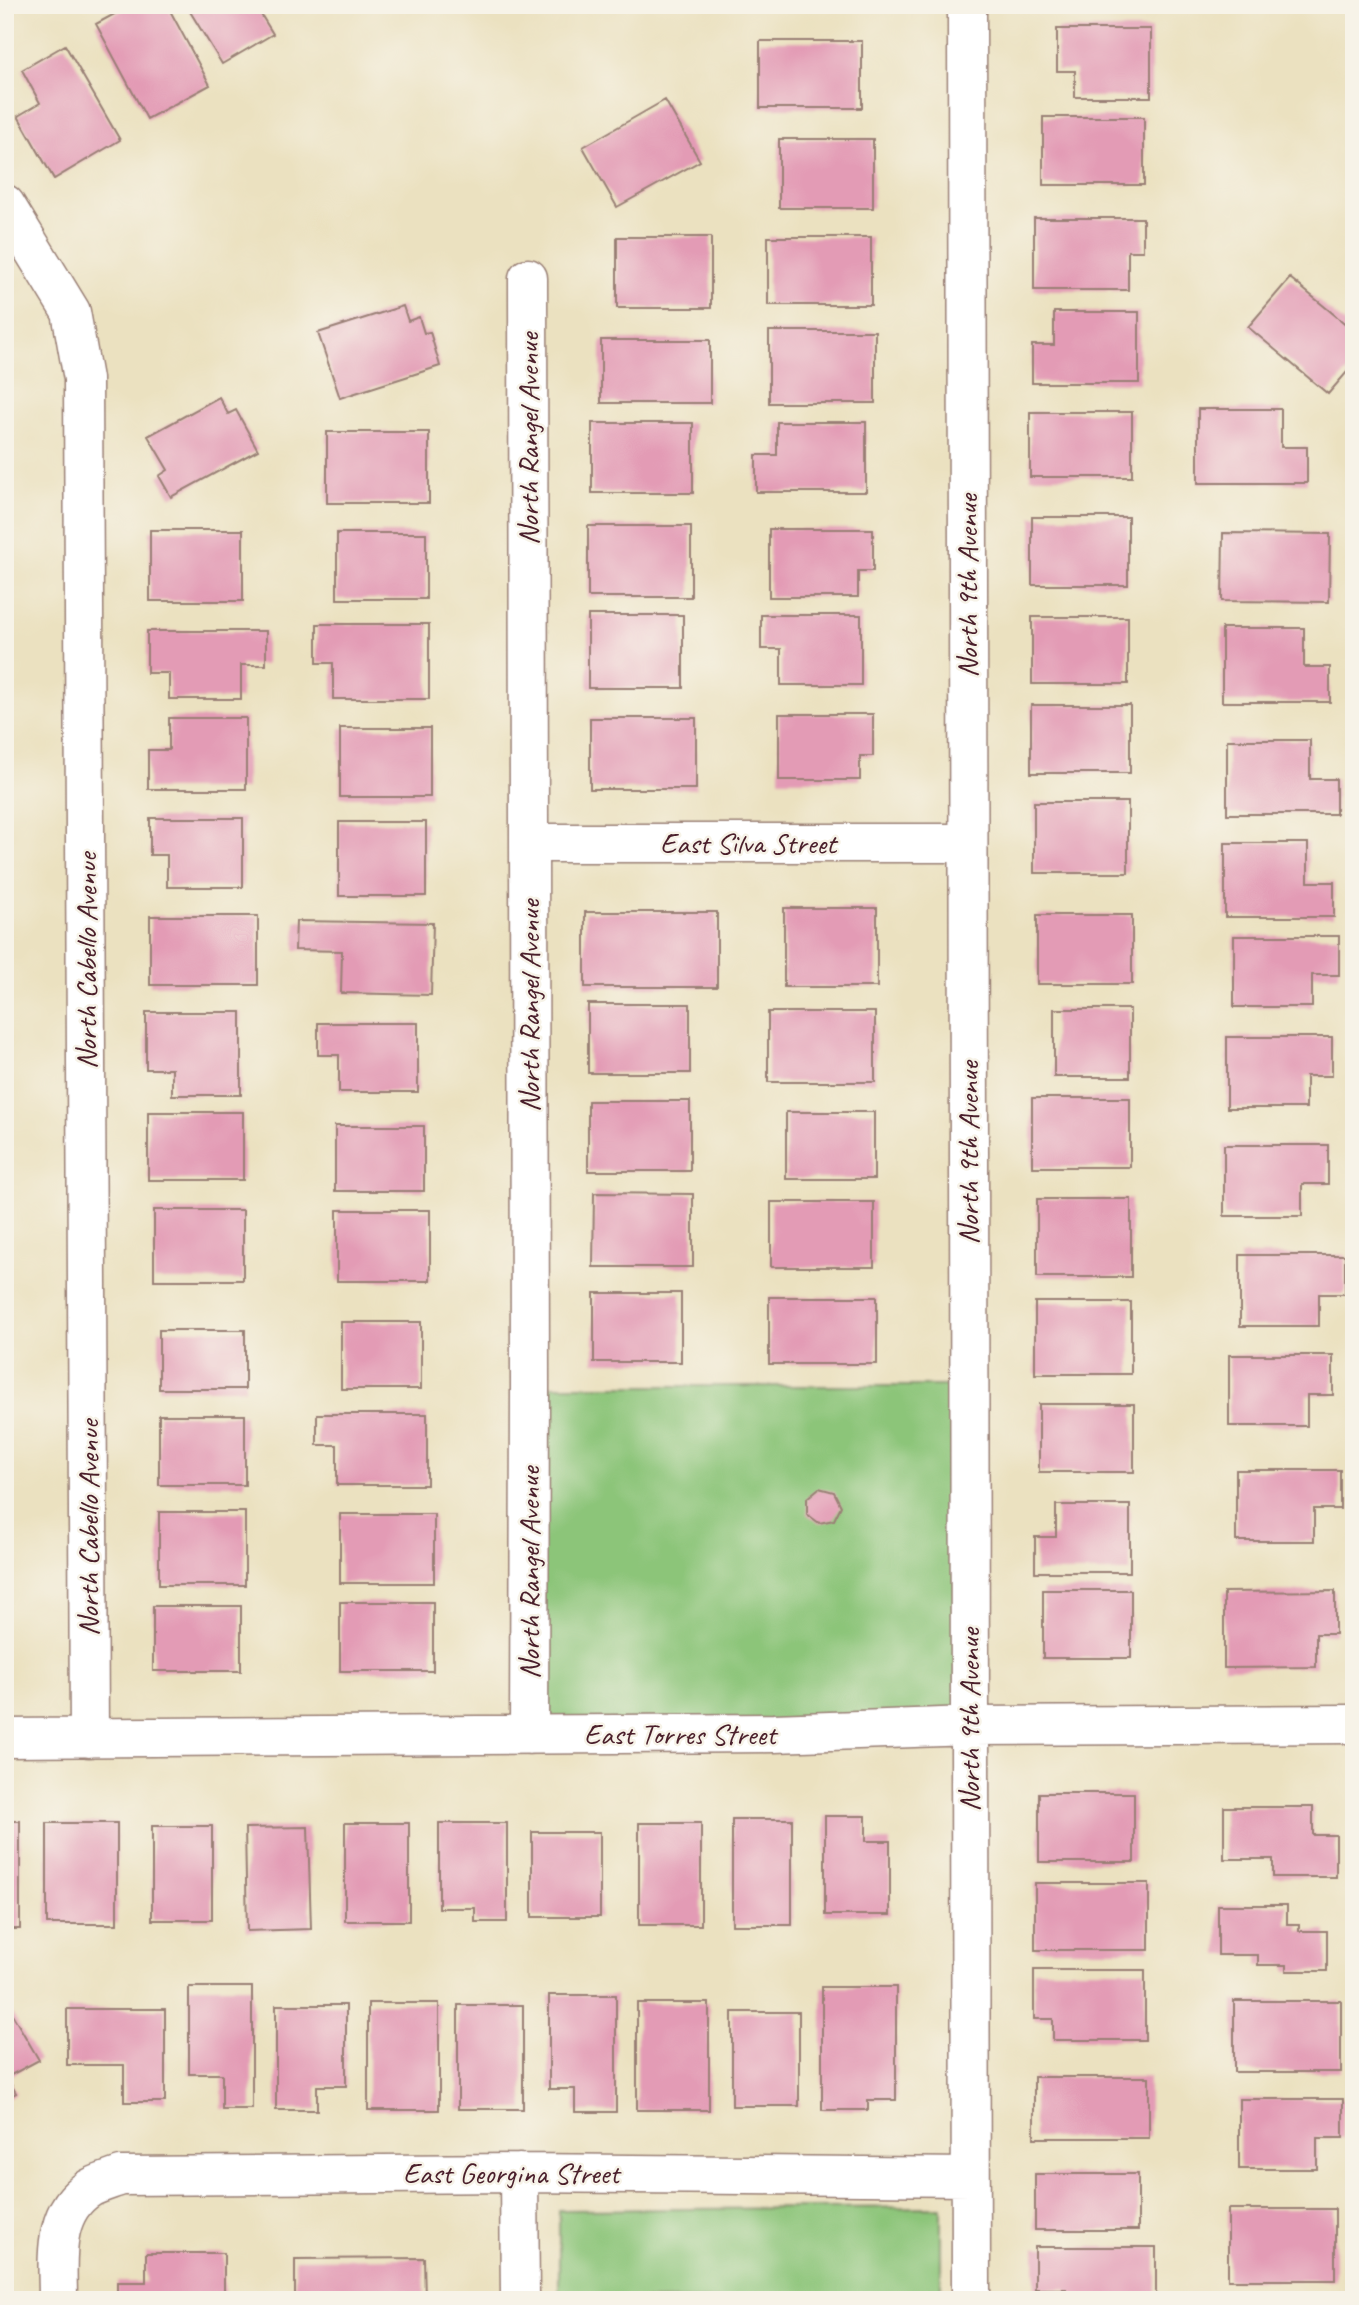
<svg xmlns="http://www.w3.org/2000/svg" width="1359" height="2305" viewBox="0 0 1359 2305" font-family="Caveat,sans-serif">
<rect width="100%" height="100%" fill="#f7f3e8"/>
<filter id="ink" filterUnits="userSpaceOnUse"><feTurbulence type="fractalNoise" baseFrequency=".0143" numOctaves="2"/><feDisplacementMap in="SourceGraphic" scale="14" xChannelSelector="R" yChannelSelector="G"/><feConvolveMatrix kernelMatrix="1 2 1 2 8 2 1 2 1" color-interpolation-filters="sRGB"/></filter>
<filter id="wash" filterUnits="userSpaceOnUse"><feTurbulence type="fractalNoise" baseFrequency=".00686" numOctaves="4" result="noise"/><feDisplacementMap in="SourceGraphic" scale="28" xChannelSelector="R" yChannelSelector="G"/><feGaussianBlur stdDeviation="1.57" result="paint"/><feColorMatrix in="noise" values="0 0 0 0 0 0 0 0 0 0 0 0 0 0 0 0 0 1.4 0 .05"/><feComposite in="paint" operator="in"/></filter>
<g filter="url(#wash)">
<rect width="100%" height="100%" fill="#ebe1c0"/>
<path fill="#8cc579" stroke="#6b7252" stroke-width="2" d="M530,1386H968L970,1726L529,1735Z
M941,2207V2300H559V2210Z"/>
<g id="blocks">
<path fill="#e39bb5" d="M131,5H167L210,85L147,119L96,24Z
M186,5H261L257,8L273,34L222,64Z
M1057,29H1151V97H1075V71H1057Z
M760,41H862V108H760Z
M65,45L120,140L54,179L18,116L40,103L22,70Z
M665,100L700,161L617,207L583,147Z
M1043,117H1144V185H1043Z
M779,139H873V208H779Z
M1034,218H1143V251H1128V290H1034Z
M617,237H711V308H617Z
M768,237H871V305H768Z
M1290,278L1354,331V364L1328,394L1248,327Z
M403,306L408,321L419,317L424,333L430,332L440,366L340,398L318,333Z
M1054,312H1139V383H1032V345H1054Z
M769,331H875V403H769Z
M601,340H710V403H601Z
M219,397L228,414L236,410L258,450L171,497L159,476L168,470L148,436Z
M1198,409H1281V447H1307V483H1198Z
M1030,412H1132V477H1030Z
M777,422H866V492H756V455H777Z
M592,423H693V493H592Z
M327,432H429V503H327Z
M1032,517H1128V585H1032Z
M588,526H691V597H588Z
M769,529H873V571H858V597H769Z
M150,530H243V601H150Z
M337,533H426V599H337Z
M1223,533L1330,534L1329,602L1222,601Z
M588,615H683V688H588Z
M761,615H861V685H781V649H761Z
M1032,617H1128V684H1032Z
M317,624H429V699H333V663H317Z
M1222,628H1304V667H1330V702H1222Z
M147,631H266V665H241V699H169V673H147Z
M1031,705H1130V773H1031Z
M779,714H873V756H860V780H779Z
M169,718H246V789H148V750H169Z
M590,718H696V789H590Z
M340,728H430V797H340Z
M1227,740H1310V779H1336V814H1227Z
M1034,802H1128V873H1034Z
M150,818H243V887H167V855H150Z
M339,822H426V896H339Z
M1225,843H1308V882H1334V917H1225Z
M784,908H877V987H784Z
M585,912H717V987H585Z
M1037,915H1132V984H1037Z
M150,916H258V985H150Z
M296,921L433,923L431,995L341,993L342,951L295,950Z
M1234,936H1339V975H1312V1007H1234Z
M588,1004H690V1073H588Z
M1054,1009H1130V1077H1054Z
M146,1012H241V1095H172V1069H146Z
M768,1012H875V1082H768Z
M318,1023H418V1092H339V1055H318Z
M1227,1037H1332V1076H1306V1108H1227Z
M1032,1098H1130V1167H1032Z
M588,1101H690V1171H588Z
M148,1112H243V1180H148Z
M786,1112H874V1179H786Z
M335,1126H424V1191H335Z
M1224,1145H1328V1184H1302V1216H1224Z
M594,1193L693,1194V1267H593Z
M1037,1199H1131V1277H1037Z
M771,1202H874V1267H771Z
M154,1210H243V1280H154Z
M337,1210H430V1281H337Z
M1240,1255H1345V1294H1319V1326H1240Z
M594,1293H681V1362H594Z
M769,1297H877V1364H769Z
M1035,1302H1131V1374H1035Z
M341,1322H421V1389H341Z
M159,1330H245V1389H159Z
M1229,1355H1333V1395H1307V1426H1229Z
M1039,1404H1134V1472H1039Z
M317,1414H427V1485H337V1445H317Z
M159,1415H245V1485H159Z
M1236,1470H1340V1509H1314V1541H1236Z
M819,1488L834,1492L841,1506L834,1520L819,1523L807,1514V1498Z
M1056,1505H1130V1572H1035V1537H1056Z
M159,1512H245V1585H159Z
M340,1514H434V1583H340Z
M1043,1590H1131V1658H1043Z
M1335,1591V1634H1316V1667L1224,1668V1592Z
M340,1602H433V1671H340Z
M153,1606H241V1671H153Z
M1039,1793H1134V1862H1039Z
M1224,1807H1313V1835H1336V1877H1273V1859H1224Z
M825,1816H866V1841H890V1915H825Z
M732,1819H792V1925H732Z
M5,1821H20V1929H5Z
M47,1823H117V1924H47Z
M345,1823H409V1921H345Z
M439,1823H507V1922H475V1908H439Z
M639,1823H701V1925H639Z
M152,1826H212V1920H152Z
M308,1827L311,1929L247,1931L245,1828Z
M532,1832H600V1917H532Z
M1035,1883H1149V1950H1035Z
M1218,1905H1287V1924H1299V1931H1327V1971H1286V1965H1258V1955H1218Z
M1034,1970H1145V2040H1053V2019H1034Z
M189,1987H252V2109H222V2074H189Z
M822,1987H896V2100H868V2110H822Z
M549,1995H616V2112H575V2089H549Z
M1234,2001H1341V2072H1234Z
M5,2002L39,2060L7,2077L16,2093L5,2099Z
M368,2003H439V2110H368Z
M637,2003H709V2110H637Z
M276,2005H346V2086H317V2110H276Z
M458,2005H523V2109H458Z
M67,2009H165V2102H124V2065H67Z
M732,2012H799V2106H732Z
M1034,2077H1149V2138H1034Z
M1239,2099H1343V2138H1317V2169H1239Z
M1035,2174H1138V2230H1035Z
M1228,2209H1335V2280H1228Z
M1035,2247H1156V2300H1066V2289H1035Z
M146,2253H224V2300H117V2282H146Z
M424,2258L425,2300H295V2259Z"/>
</g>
</g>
<g filter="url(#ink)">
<use href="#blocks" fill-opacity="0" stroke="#9a8076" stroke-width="2"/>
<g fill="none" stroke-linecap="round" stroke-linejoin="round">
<g stroke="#9a8076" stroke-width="41">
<path id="minor" d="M967,5L971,2300
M5,204L71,312L83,379L89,1738
M528,278L530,1386L529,1735
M529,843H967
M5,1738L774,1733L970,1726L1354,1724
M519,2173L520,2300
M58,2300C58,2261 51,2212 90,2188C99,2183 111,2180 121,2176L519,2173L970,2177"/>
</g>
<use href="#minor" stroke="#fff" stroke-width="38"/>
</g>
</g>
<g text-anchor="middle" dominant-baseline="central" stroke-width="5" stroke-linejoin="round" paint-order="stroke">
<g font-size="30" fill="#4a1f2b" stroke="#f7f3e8">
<text transform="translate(528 439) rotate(-90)">North Rangel Avenue</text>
<text transform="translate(967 586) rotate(-90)">North 9th Avenue</text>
<text x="748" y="843">East Silva Street</text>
<text transform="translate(86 961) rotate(-90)">North Cabello Avenue</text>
<text transform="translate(529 1006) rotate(-90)">North Rangel Avenue</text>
<text transform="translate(968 1153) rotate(-90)">North 9th Avenue</text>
<text transform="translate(88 1528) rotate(-90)">North Cabello Avenue</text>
<text transform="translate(529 1573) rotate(-90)">North Rangel Avenue</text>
<text transform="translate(969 1720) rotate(-90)">North 9th Avenue</text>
<text x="680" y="1734">East Torres Street</text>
<text x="511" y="2173">East Georgina Street</text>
</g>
</g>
<rect width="1359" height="2305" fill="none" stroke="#f7f3e8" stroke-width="28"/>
</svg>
